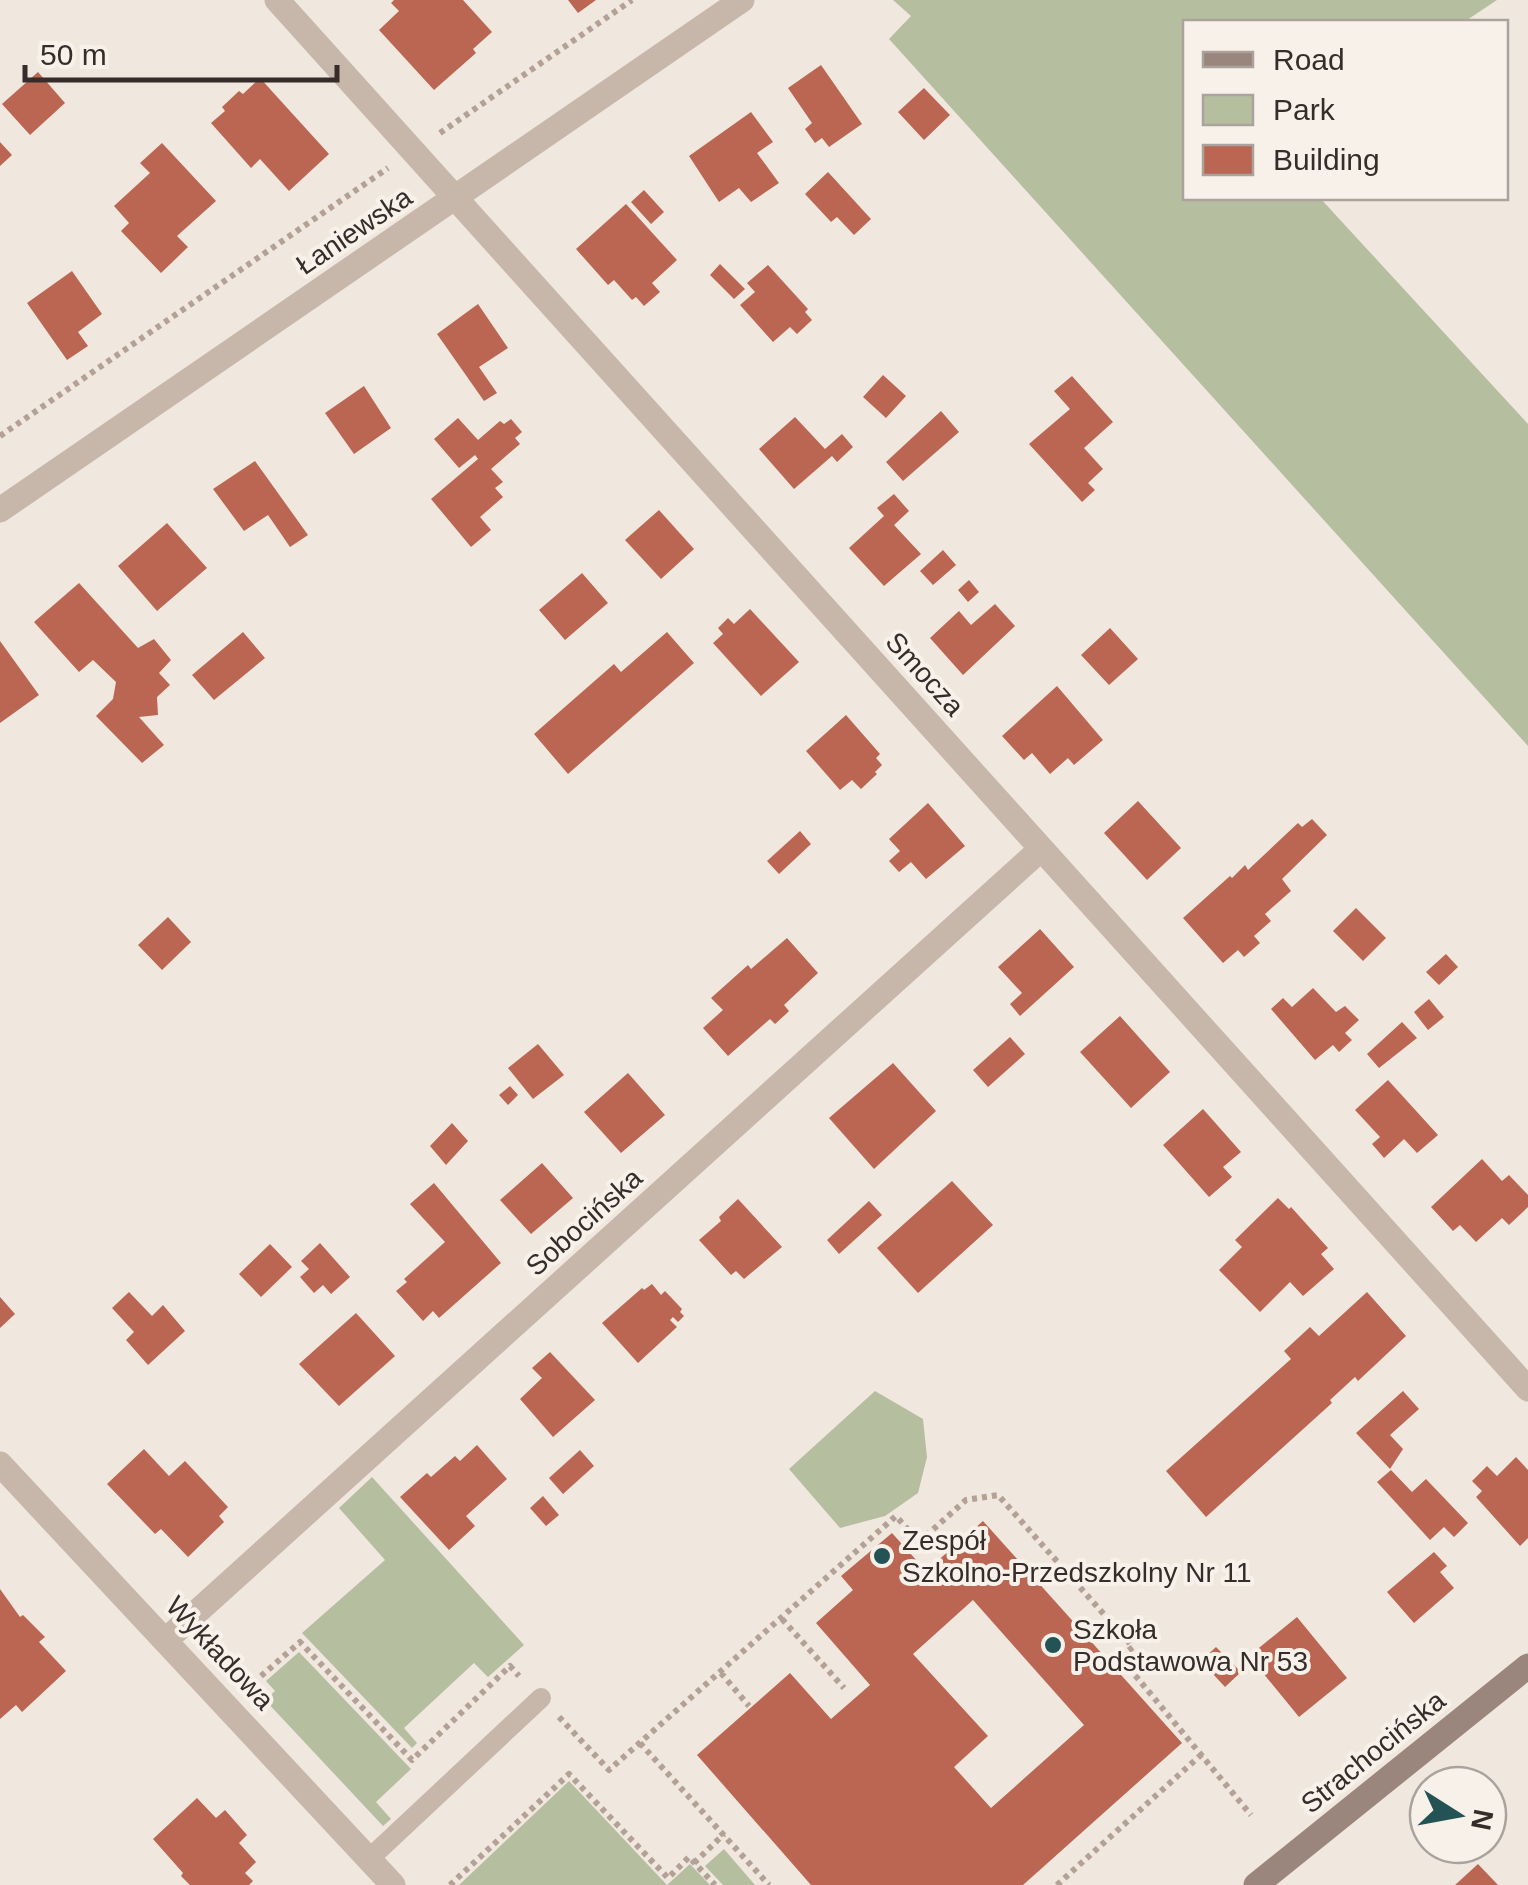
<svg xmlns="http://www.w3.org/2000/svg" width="1528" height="1885" viewBox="0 0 1528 1885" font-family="Helvetica,sans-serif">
<rect width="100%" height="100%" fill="#f0e7de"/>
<path fill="#b6bea0" d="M893,0H1497L1464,22H1186V198H1320L1528,424V746L889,39L911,16Z
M875,1391L923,1419L927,1457L918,1493L885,1516L840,1528L789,1469Z
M372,1477L524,1645L488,1677L474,1663L404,1728L417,1743L412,1748L302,1633L385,1560L339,1508Z
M299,1652L411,1769L376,1802L391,1819L383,1826L265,1700L275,1691L266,1681Z
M569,1781L667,1885L690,1864L710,1885H459Z
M724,1849L755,1885H723L705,1866Z"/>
<path fill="#bb6652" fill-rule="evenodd" d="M394,0H463L492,32L473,49L476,53L434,90L379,30L399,11L391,3Z
M568,0H596L578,13Z
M821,65L862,124L829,147L822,138L815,143L805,129L812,123L788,88Z
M38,72L65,103L30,135L2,104Z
M260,78L329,154L289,191L260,159L251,168L211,123L225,111L222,107L239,91L243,94Z
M924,88L950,115L924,140L898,112Z
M751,112L773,142L757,153L779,183L751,202L739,188L719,202L689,156Z
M0,142L12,155L0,166Z
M162,143L216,201L177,236L188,247L161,273L121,231L129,223L114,206L150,173L140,163Z
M828,172L871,219L854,235L837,217L831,222L805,194Z
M644,190L664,212L651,224L631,202Z
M626,204L677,260L652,283L660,292L644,306L636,297L632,300L614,280L608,285L576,249Z
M720,264L745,289L734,299L710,275Z
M768,265L808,309L805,312L812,320L797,334L790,327L773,342L740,305L755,292L747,283Z
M72,271L102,314L78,332L88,346L67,360L27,303Z
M478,304L508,348L479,367L497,393L484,401L437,334Z
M883,375L906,396L886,418L863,397Z
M1072,376L1113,422L1084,448L1103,469L1088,483L1095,490L1082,502L1029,444L1070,409L1054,391Z
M364,386L391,428L354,454L325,413Z
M941,411L959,432L903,481L886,462Z
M795,417L825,449L842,434L853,447L837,462L832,456L794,489L759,449Z
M458,418L478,440L500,421L504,424L511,419L522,432L515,438L520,444L491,469L503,482L495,488L503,497L480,517L491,530L471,547L431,499L478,459L475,455L459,468L434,439Z
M255,461L308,535L290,547L268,515L244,531L213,489Z
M894,494L909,511L894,525L921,554L884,586L849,548L884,516L877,508Z
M659,510L694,549L661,579L625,540Z
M167,523L207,568L157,611L118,566Z
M943,550L956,565L933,585L920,571Z
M582,573L608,603L565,640L539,610Z
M969,580L979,592L968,602L958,590Z
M79,583L138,648L154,639L171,660L159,673L170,685L157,697L158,715L139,717L164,745L142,763L96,716L113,699L116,682L93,660L79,672L34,622Z
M995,604L1015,626L963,675L930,638L959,611L971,625Z
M750,609L799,662L761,696L713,643L723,634L718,628L728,618L734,624Z
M1110,628L1138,659L1109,685L1081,655Z
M243,632L265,658L214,700L192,675Z
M667,632L694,663L568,774L534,734L614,664L621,672Z
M0,641L39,695L0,723Z
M1057,686L1103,740L1074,765L1068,758L1050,774L1032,753L1024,760L1002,736Z
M846,715L880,754L876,758L882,765L875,772L877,774L861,789L852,780L840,790L806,751Z
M1138,801L1181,848L1147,880L1104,833Z
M928,803L965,846L926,879L911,862L899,872L889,861L900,851L889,839Z
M1312,819L1327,835L1282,879L1291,891L1265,914L1271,921L1254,936L1260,943L1244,957L1238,950L1223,963L1183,918L1230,876L1232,878L1245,865L1248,870L1298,823L1302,827Z
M800,831L811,844L779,874L767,861Z
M1356,908L1386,938L1363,961L1333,931Z
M168,917L191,942L162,970L138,945Z
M1040,929L1074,967L1020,1016L1010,1004L1022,993L998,967Z
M787,938L818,973L784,1005L789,1011L786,1014L775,1024L770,1019L728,1056L703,1028L723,1010L711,998L748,965L751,969Z
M1446,954L1458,967L1439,985L1426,972Z
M1313,988L1336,1012L1345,1006L1359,1020L1345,1033L1352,1040L1339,1052L1333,1045L1315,1060L1271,1009L1283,998L1292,1007Z
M1429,999L1444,1017L1428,1030L1414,1012Z
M1120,1016L1170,1072L1131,1108L1080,1052Z
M1402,1022L1417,1038L1379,1068L1367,1054Z
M1010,1037L1025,1054L988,1087L973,1070Z
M538,1044L564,1075L533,1099L508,1068Z
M893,1063L936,1111L874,1169L829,1118Z
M628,1073L665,1115L621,1153L584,1112Z
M1388,1080L1438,1135L1417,1153L1404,1139L1384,1158L1372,1144L1380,1137L1355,1110Z
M510,1086L518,1095L508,1105L499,1095Z
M1203,1109L1241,1152L1223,1167L1232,1177L1209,1197L1163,1145Z
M452,1123L468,1141L446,1165L430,1146Z
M1482,1159L1502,1181L1509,1175L1528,1195V1207L1509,1225L1502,1218L1476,1242L1460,1225L1453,1231L1431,1207Z
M542,1163L573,1198L531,1234L500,1200Z
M952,1181L993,1225L918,1293L877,1248Z
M434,1183L501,1263L439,1318L433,1311L423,1321L396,1291L407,1282L404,1279L445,1242L410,1204Z
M1278,1198L1289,1209L1291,1207L1328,1248L1321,1254L1334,1269L1303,1296L1290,1282L1260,1312L1219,1270L1242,1247L1235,1240Z
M738,1199L782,1247L744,1279L736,1271L731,1275L699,1240L721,1221L719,1217Z
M869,1201L882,1215L839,1254L827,1240Z
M320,1243L350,1277L331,1294L323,1285L314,1293L300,1277L309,1269L301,1261Z
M270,1244L292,1267L261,1297L239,1274Z
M652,1284L661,1295L665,1291L682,1309L680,1312L684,1316L678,1322L673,1317L670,1320L677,1327L638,1363L602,1323L642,1288L644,1290Z
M129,1292L152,1316L163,1305L185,1331L148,1365L126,1340L134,1332L112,1308Z
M1367,1292L1406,1336L1358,1381L1355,1377L1330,1400L1332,1403L1206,1517L1166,1471L1291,1359L1284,1351L1310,1327L1319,1336Z
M0,1297L15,1314L0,1328Z
M356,1313L395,1356L339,1406L299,1364Z
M550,1352L595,1400L553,1437L520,1399L542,1378L532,1368Z
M1403,1391L1419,1409L1390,1435L1403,1449L1390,1469L1356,1433Z
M477,1445L507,1479L466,1516L475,1526L449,1550L400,1497L427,1473L431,1477L455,1456L460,1461Z
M144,1449L169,1476L185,1461L228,1507L219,1516L224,1522L188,1557L161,1529L155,1534L107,1484Z
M580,1450L594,1466L563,1494L549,1478Z
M1516,1457L1528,1470V1538L1520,1546L1476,1497L1482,1491L1472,1481L1487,1466L1497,1476Z
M1391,1470L1412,1492L1426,1479L1468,1523L1454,1537L1444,1527L1430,1540L1377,1482Z
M543,1496L559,1515L546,1526L530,1508Z
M983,1521L1182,1743L1023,1885H811L697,1755L790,1673L831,1719L870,1685L816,1623L853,1590L841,1576L892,1533L926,1571ZM973,1600L1084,1725L991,1808L954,1767L988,1736L913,1654Z
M1434,1552L1447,1566L1440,1572L1454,1588L1414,1623L1387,1592Z
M0,1589L20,1617L23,1615L45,1637L39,1642L66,1671L22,1712L16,1705L0,1719Z
M1297,1617L1347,1678L1299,1717L1249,1656Z
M1216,1647L1241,1672L1225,1687L1201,1661Z
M197,1798L216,1818L225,1810L247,1835L239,1843L256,1862L245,1873L253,1881L249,1885H190L181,1876L183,1873L153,1839Z
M1478,1864L1498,1885H1455Z"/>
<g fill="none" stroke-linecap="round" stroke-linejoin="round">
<path stroke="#b3a196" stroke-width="6" stroke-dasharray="5 5" stroke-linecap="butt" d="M440,133L632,0
M0,436L388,168
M782,1619L844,1688
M721,1673L749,1706
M261,1676L300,1642L412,1760L510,1666L519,1676
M559,1717L609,1770L896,1516L919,1542L966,1500L998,1495L1133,1647L1120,1657L1251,1815
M640,1743L769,1885
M694,1863L724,1834
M450,1885L569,1774L668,1878L689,1857L715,1885
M1057,1885L1202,1754"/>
<path stroke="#c7b7ab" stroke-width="20" d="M369,1859L541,1698"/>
<path stroke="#c7b7ab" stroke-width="25" d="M277,0L1528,1389
M0,510L742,0
M0,1464L393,1885
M167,1639L1041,849"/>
<path stroke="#9b867d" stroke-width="25" d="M1256,1885L1528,1666"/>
</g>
<g fill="#235354" stroke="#f8f1ea" stroke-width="4">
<circle cx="882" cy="1556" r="10"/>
<circle cx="1053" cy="1645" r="10"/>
</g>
<g text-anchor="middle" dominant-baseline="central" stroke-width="8" stroke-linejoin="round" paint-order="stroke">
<g font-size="28" fill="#362d2a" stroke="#f8f1ea">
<text transform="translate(354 231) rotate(-34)">Łaniewska</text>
<text transform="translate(925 674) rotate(48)">Smocza</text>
<text transform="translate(584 1222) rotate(-42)">Sobocińska</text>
<text transform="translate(220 1653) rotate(47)">Wykładowa</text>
<text transform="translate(1373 1752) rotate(-39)">Strachocińska</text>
</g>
<g font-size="28" fill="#362d2a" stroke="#f8f1ea" text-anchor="start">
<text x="902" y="1540">Zespół<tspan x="902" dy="32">Szkolno-Przedszkolny Nr 11</tspan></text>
<text x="1073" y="1629">Szkoła<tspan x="1073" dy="32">Podstawowa Nr 53</tspan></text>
</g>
</g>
<rect x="1183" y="20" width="325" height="180" fill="#f8f1ea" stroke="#aaa39d" stroke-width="2.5"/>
<rect x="1203" y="52" width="50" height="15" fill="#9b867d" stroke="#aaa39d" stroke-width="2.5"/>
<text x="1273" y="70" font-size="30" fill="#362d2a">Road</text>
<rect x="1203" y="95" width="50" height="30" fill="#b6bea0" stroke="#aaa39d" stroke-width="2.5"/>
<text x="1273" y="120" font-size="30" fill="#362d2a">Park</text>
<rect x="1203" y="145" width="50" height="30" fill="#bb6652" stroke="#aaa39d" stroke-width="2.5"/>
<text x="1273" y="170" font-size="30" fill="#362d2a">Building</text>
<g transform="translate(1458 1815) rotate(101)"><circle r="48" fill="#f8f1ea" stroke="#aaa39d" stroke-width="2.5"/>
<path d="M0-8L18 38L0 25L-18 38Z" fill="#235354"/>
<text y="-15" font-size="28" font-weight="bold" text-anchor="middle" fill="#362d2a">N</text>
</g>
<path d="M25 65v15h312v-15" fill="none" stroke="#362d2a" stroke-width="5"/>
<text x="40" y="65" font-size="30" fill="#362d2a" stroke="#f8f1ea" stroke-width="8" paint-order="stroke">50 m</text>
</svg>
